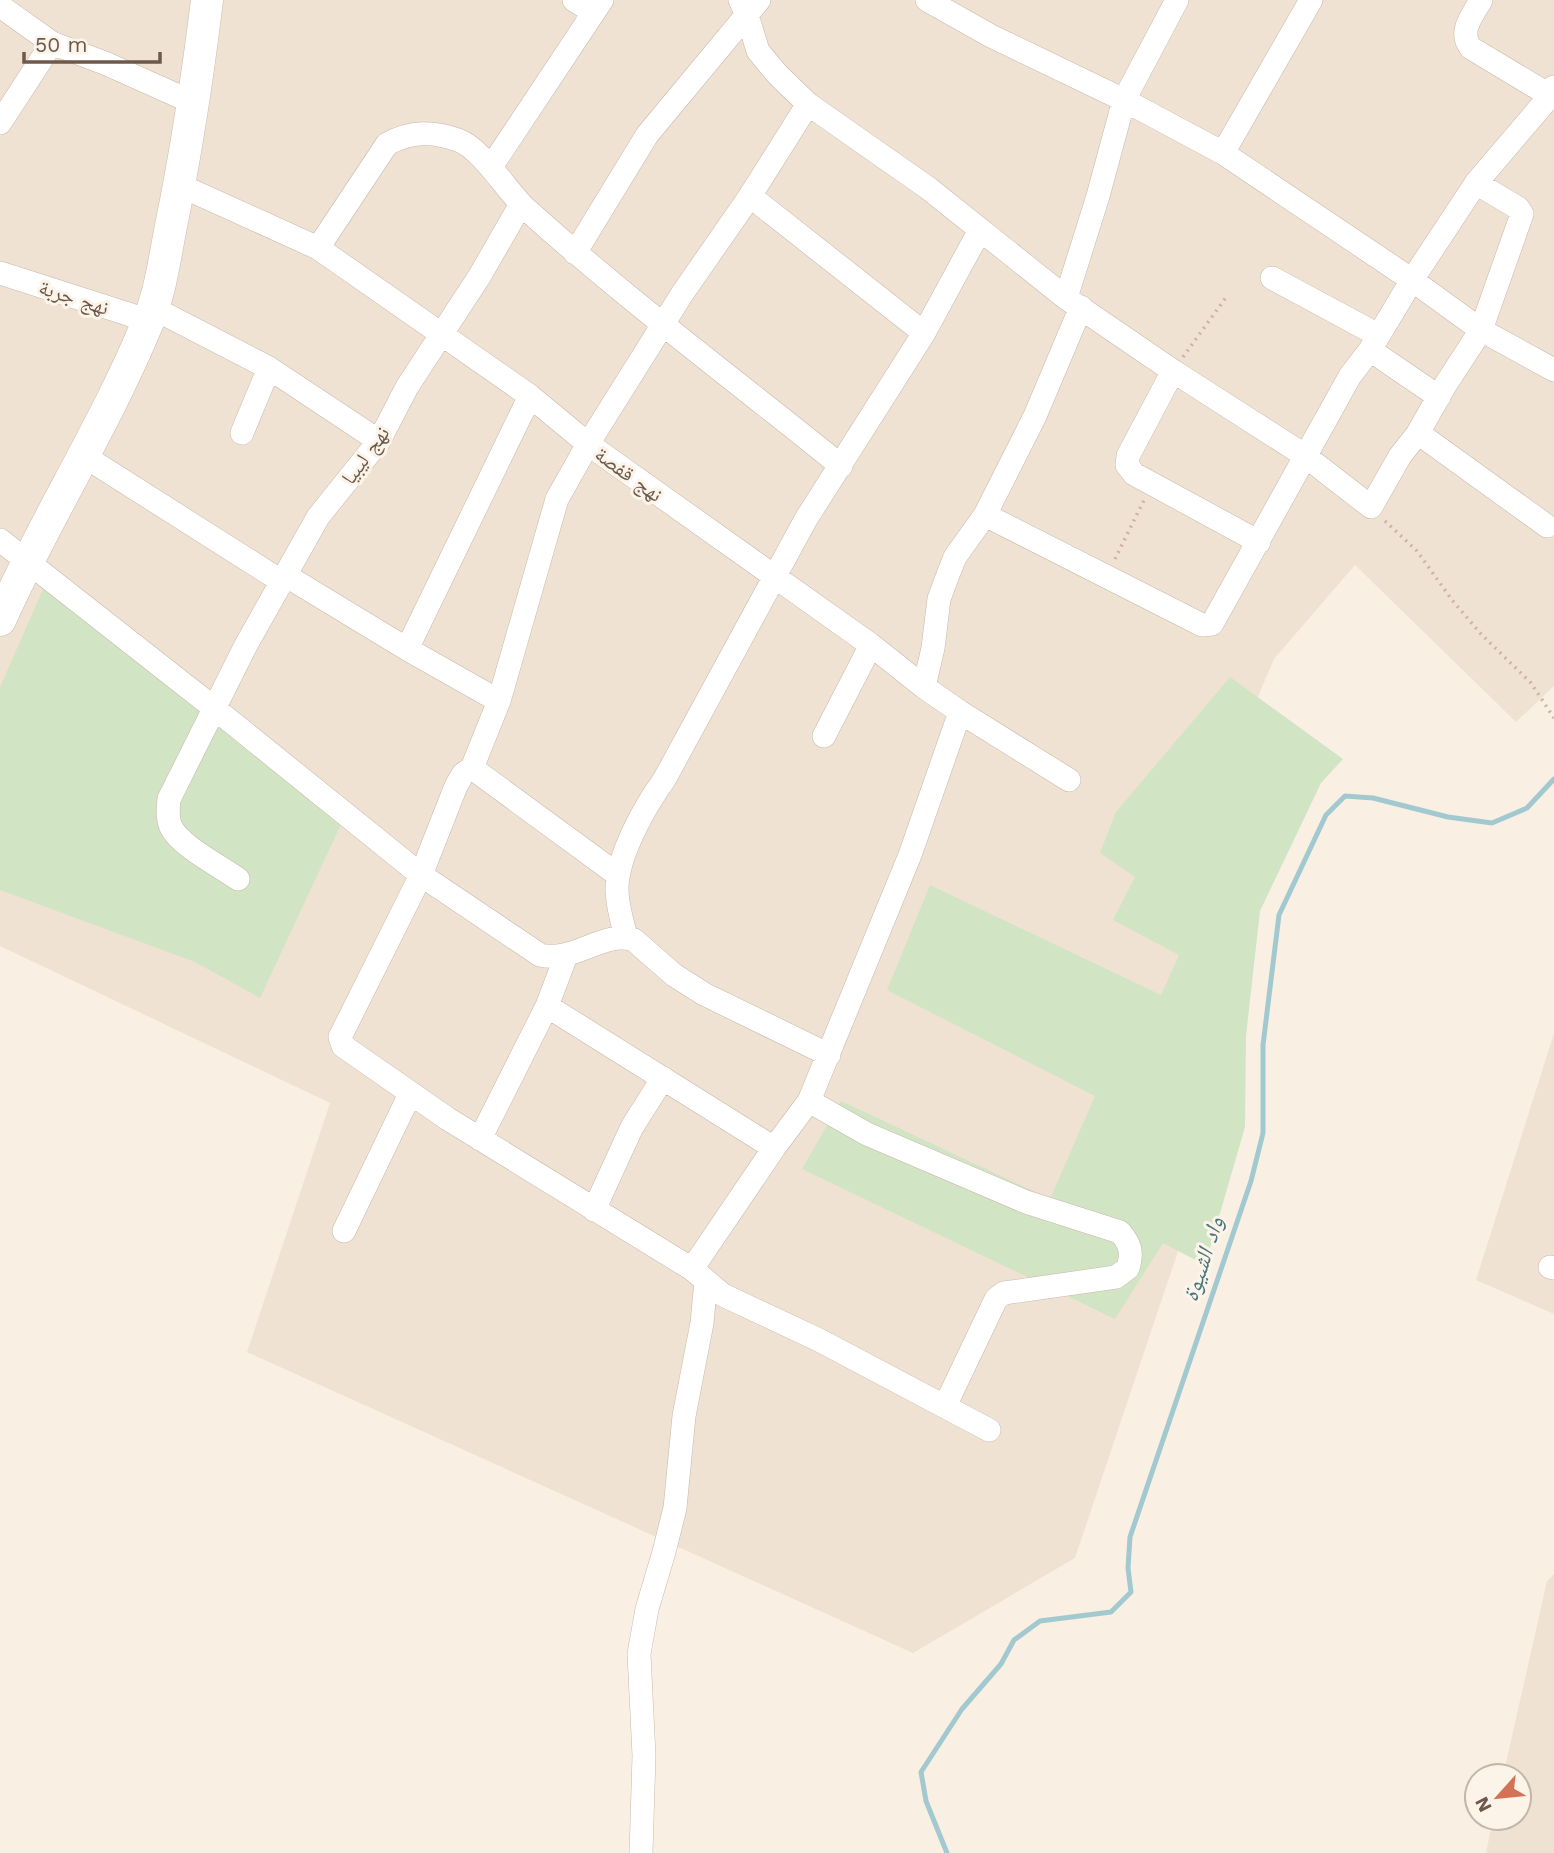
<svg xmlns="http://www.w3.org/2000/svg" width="1554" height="1853" viewBox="0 0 1554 1853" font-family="'Work Sans','Noto Naskh Arabic',sans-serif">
<rect width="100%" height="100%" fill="#f9f0e3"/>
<path fill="#efe2d2" d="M0,0H1554V686L1516,722L1355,565L1274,659L1206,818L1211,1153L1075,1558L913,1653L247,1352L330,1103L0,946Z
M1554,1033V1314L1476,1280Z
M1554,1574V1853H1486L1493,1818H1519V1776H1503L1547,1581Z"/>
<path fill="#d1e4c3" d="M48,578L343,820L260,998L195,962L0,890V687Z
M1230,677L1343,759L1321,783L1260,911L1246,1036L1245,1127L1205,1265L1163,1243L1115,1319L802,1169L841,1101L1050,1199L1095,1096L887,990L930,885L1161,995L1179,955L1113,920L1135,877L1100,853L1116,812Z"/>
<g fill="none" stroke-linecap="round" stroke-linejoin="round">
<path stroke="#a2c9d0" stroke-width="5" d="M947,1853L926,1801L921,1772L962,1709L1001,1664L1014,1640L1040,1621L1111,1612L1131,1592L1128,1568L1130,1537L1251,1181L1263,1133V1045L1279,915L1326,815L1345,796L1373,798L1448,817L1492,823L1527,808L1554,779"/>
<g stroke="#c8b8ab" stroke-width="24">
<path id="minor" d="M574,0L593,12
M740,0L747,15L758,51L778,75L808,104L928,188L1066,298L1173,371L1304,455L1371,507L1400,456L1418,433
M927,0L991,36L1124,100L1223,153L1412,280L1481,330L1554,370
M1481,0C1472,16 1458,32 1471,48L1554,98
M0,6L52,43L107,64L194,103
M808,104L750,196L682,294L588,444L557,499L499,701L472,768L463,774L456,786L421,875L340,1037L343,1046L448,1119L692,1269L723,1295L819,1340L989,1430
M0,123L52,43
M1223,153L1311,0
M491,167L602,0
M1476,183L1518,208L1522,214L1481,330L1444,387L1418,433L1547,526
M179,185L318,248L530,396L588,444L871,645L924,687L960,712L1069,780
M750,196L924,333
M318,248L387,144C411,131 433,131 458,140C481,148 507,191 525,208C626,299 735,380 841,466
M575,253L647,135L759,0
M0,273L131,315L148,323
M1272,278L1378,335
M1066,298L1098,196L1124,100L1177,0
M153,308L269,368L379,441
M1370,350L1439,397
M1173,371L1128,456L1127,465L1134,474L1259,542
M242,433L269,368
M84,456L281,581
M985,515L1202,625L1212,624L1350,376L1370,350L1412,280L1476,183L1550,96L1554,87
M0,540L214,708L421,875L540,955C575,963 603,930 634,940L674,975L704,994L829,1055
M285,575L407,649L499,701
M407,649L530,396
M924,687L933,648L939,599L946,580L955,557L985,515L1035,416L1081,307
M824,736L871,645
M472,768L618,875
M238,879C220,866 180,846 171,827C167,818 168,808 169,799L246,645L318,517L379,441L407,387L479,277L521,204
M626,937C622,921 617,905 617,889C617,856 645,806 664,780L806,519L924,333L980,230
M547,1006L774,1148
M809,1101L867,1134L1026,1202L1120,1232C1130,1244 1133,1252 1128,1268L1116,1277L1004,1293L996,1299L945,1406
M480,1139L547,1006L566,956
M594,1210L632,1127L663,1078
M344,1231L410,1094
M1550,1267L1554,1268
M692,1269L774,1148L809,1101L910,855L960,712
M641,1853L644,1756L639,1654L647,1609L664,1552L675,1508L684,1416L702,1323L706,1281"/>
</g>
<g stroke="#cdbaac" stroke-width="33">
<path id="secondary" d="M0,620C45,519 105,426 147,324C161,292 165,255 172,221C187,147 198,74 207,0"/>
</g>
<path stroke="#cfb3a2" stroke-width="3.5" stroke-dasharray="2 5" stroke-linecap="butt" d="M1183,357L1227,296
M1385,521L1417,551L1452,600L1481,634L1531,683L1554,718
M1115,559L1144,500"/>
<use href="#minor" stroke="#fff" stroke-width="23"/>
<use href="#secondary" stroke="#fff" stroke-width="32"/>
</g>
<g text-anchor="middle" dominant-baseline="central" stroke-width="6" stroke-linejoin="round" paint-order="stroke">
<g font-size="21" fill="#6d584c" stroke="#fcf4e8">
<text transform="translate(74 297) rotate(18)">نهج جربة</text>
<text transform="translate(365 455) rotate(-54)">نهج ليبيا</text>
<text transform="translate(629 474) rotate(36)">نهج قفصة</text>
</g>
<g font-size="23" font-style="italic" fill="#49757e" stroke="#fcf4e8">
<text transform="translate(1203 1259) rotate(-72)">واد الشيوة</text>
</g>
</g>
<g transform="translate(1498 1797) rotate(243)"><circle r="33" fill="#fcf4e8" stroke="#c3b6aa" stroke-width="2"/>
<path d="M0-5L12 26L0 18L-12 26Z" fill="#d47256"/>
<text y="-10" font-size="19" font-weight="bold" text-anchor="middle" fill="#6d584c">N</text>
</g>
<path d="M24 52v10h136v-10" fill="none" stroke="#6d584c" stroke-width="3.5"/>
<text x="35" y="52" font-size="21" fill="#6d584c" stroke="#fcf4e8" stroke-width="5" paint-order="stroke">50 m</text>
</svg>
